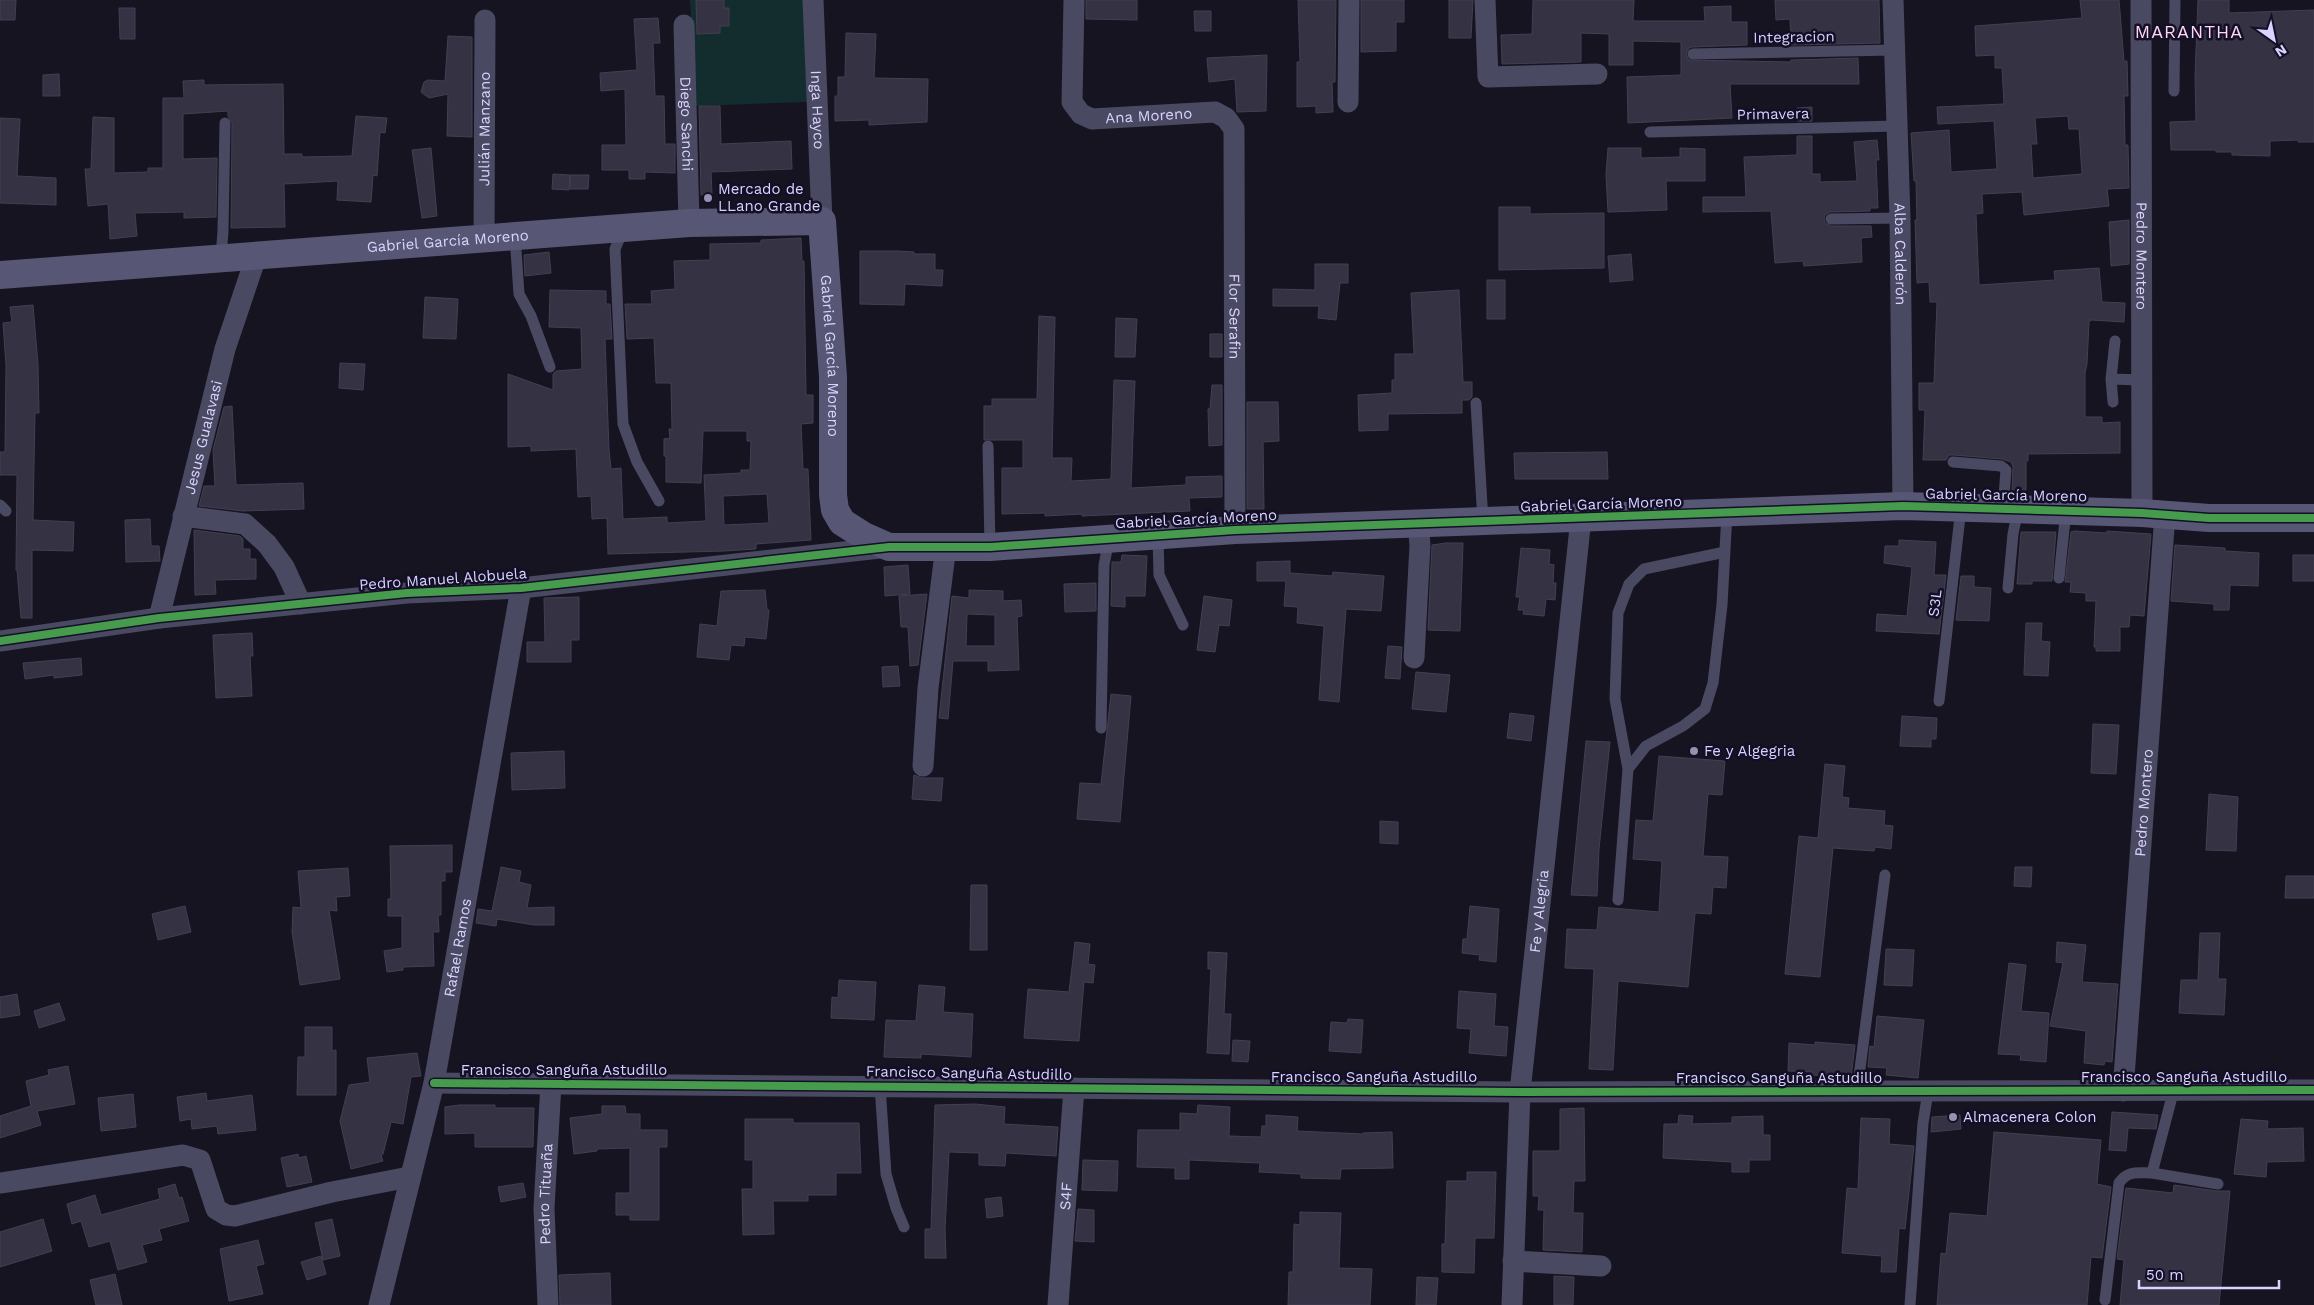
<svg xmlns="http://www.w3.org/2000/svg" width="2314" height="1305" viewBox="0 0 2314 1305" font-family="'Work Sans',sans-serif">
<rect width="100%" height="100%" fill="#161421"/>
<path fill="#132c2d" d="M690,0H803L807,102L696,106Z"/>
<path fill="#343243" stroke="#433f54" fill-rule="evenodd" d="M0,0H16L15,20H0Z
M696,0H724V8H729V26H720V33L697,34Z
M1086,0H1137V20L1086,19Z
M1298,0H1336L1335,82H1332L1333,112L1316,113V106L1297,107V62H1300Z
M1361,0H1404V22H1396V51L1361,52Z
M1449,0H1473L1471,38H1449Z
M1533,0H1634L1633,21H1705L1704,7L1731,6V22H1747V45L1692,47L1689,48L1686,54L1689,60L1791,62V60L1858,58L1859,84H1730L1732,118L1628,123L1627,77L1681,75V42L1633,41V65H1609V34L1581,33V62L1502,64L1501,35L1532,34Z
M1775,0H1879L1880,43L1791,45L1790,19L1776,20Z
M2080,0H2119L2124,61H2127L2128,96H2124L2125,145H2128L2129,188L2107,189L2109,206L2024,215L2022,192L1982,194L1983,213L1976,214L1979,285L2055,280L2054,271L2099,268L2102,302L2125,303L2124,322L2091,320L2089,322L2087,364L2085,373V417H2102V423L2120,422V453L2028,454V461H2026V490H2012L2013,467L2011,462L2002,459L1954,455H1949L1946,460H1923L1925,410H1919V383H1934L1937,302H1930L1929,282L1917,283L1915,220H1917L1916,181H1914L1911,133L1949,130L1951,172L1997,169L1994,121L1938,124L1937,107L2004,104L2002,68H1995V55L1976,56L1975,26L2082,18ZM2068,116L2069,129H2079L2082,174L2033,178L2031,144H2037L2035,118Z
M2198,0H2229V13L2314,10V142H2298V140L2270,141V156L2232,155V152H2216V150H2171L2170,122L2196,121L2195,76Z
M119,8H135V39H120Z
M1194,11H1211V31H1195Z
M658,18L660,43H653L655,96H664L665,144H675V173L645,172V179H629V170H602V145H626L625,89L601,91L600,73L637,70L634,19Z
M846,33L876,34L874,78L928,79L927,122L869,125V120L835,121V96H838V77H845Z
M448,36L472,37V137L447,136L448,94L429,98L421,92L424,82L428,80L445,81Z
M1267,55L1266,111L1237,112L1235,79L1209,82L1207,58Z
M59,74L60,96H43V75Z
M204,80V85L283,84L284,154H302V157L352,156L356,116L387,118L385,133L380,132L377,176L373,175L371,202L337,200L338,181L284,184L285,227L231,228L232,123L228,116V111L183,114V159L217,158L216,217L184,218V212L135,213L137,236L110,239L108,204L88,206L85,169H91L93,117L114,118V173L148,172V168H163V98H184L183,81Z
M699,106H720L721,144L791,141L792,169L711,172L712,194L701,195Z
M1812,107V121H1797V108Z
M0,118L20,119L17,176L56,178V205L0,203Z
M1797,136H1812V174H1820V182L1857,181L1854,142L1877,140L1879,160H1876L1878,208H1870V211L1830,212L1825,215L1824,219L1825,223L1831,226H1871L1872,237L1861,238L1862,262L1804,266L1803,261L1775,263L1771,211L1703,212V197H1746L1744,157L1797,155Z
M431,148L437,216L422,218L412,150Z
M1608,148H1641V158L1680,157V148L1705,149V181H1666L1667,210L1608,212L1606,175Z
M553,174L570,175L569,190L552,189Z
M570,175H589L588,189H570Z
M1499,207H1530V214L1604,213V268L1499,270Z
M2129,220V264L2111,266L2109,222Z
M801,238L802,261H804L806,395H813V423L801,424L803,469H808L811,540L756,544V549L724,551L608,554L607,518L592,519L591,496L578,497L576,449L531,451V446L508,447V374L553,390V374L556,371L582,369L581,328L549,327L550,290L606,291V304H610L612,339H605L609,450L611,469L621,468L623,519L667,517V523L706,521L704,475L741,473V470H750L751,441H747V431H703L701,483L666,482V456H664V439L670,438L669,429H672L671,383H656L654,338L627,339L625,304H652L651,291L675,289L674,261L710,260V244L761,243V240ZM767,494L769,523L724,525L723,496Z
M860,251H899L914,252V254H935V270H943L942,286L905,284L904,305L860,304Z
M549,252L551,273L525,276L524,255Z
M1631,254L1633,280L1610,282L1608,256Z
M1315,264H1348V283H1340L1336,320L1318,318L1319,306H1273V289L1315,290Z
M1487,280H1505V319H1487Z
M1459,290L1463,382H1472V397L1469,400H1462V413L1388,414V430L1359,431L1358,395L1392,393V380H1395V354H1414L1411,293Z
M425,297L458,299L456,339L423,338Z
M33,305L38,365L39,413H35L33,520L74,522L73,551L32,550V618H21L17,570H16L17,475H0V452H5L6,365L3,323L12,322L10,307Z
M1039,316L1055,317L1052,458H1072L1071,481L1111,479L1114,380L1135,381L1131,488L1186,485V477L1222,476V497L1189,498L1190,511L1082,516V514L1045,516V513L1002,514V468H1023V440H984V406H992V399H1037Z
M1116,318L1137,319L1135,357H1115Z
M1210,334H1222V357H1210Z
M340,363L365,364L363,390L339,388Z
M1212,385H1222V445L1209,446L1208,409H1210Z
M1247,402H1278L1279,441L1263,442L1264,509H1247Z
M232,406L236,485L303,483L304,509L243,511L199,506L204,486H215L213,450L224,407Z
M1607,452L1608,479H1515L1514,453Z
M150,519L151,546H159L160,561L126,562L125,520Z
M194,530L240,536L243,539V549H250V559H256V579L215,580L216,594L195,595Z
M2074,531L2107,533V531L2151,534L2144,616L2130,615L2129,627H2120V651H2096V647H2094L2096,601H2086V593L2070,592L2071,582H2065L2071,532Z
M2021,532H2056L2052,581H2032V584H2017Z
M1899,540L1936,542L1934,575H1946L1939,634L1876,631L1877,614L1907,616L1912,567L1884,563L1885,546H1899Z
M1446,543H1463L1460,631L1428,630L1432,545Z
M2175,545L2225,548V551L2259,553L2258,586L2230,585L2229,610H2214V604L2171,601Z
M1521,548L1550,550L1549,564L1554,565L1553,583H1556L1555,600L1546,599L1544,616L1523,614L1524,610H1518L1520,597H1516Z
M1122,555L1147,556L1145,596H1125V607L1111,606L1112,562H1121Z
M2293,555H2314V581H2293Z
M1290,561V573L1332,576L1333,572L1384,576L1381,611L1346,609L1339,702L1319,700L1324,626L1297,623L1298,607L1284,606L1286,581H1257V562Z
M908,565L910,594L885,596L884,567Z
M1961,576H1974V587L1991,588L1989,621L1956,620Z
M1096,583V611L1065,612L1064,584Z
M765,590L767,610H769L766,639L745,637L744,646L731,645L729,660L697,657L700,624L717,626L721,591Z
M969,590L1003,591V601L1021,600L1022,616L1017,617L1019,670L988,671V661H953L948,719L939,718L952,596L969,598ZM967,614L995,615V646H966Z
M927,594L918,665L910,666L908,627H901L899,596Z
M1204,596L1232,600L1229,626L1219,625L1215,652L1197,650Z
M579,597V640H571V662H527V642H545L544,598Z
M2026,623H2042L2041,641L2050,642L2048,676L2024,675Z
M252,633L253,656H250L252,696L216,698L213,635Z
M1388,646L1402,647L1400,679L1385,678Z
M81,658L82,675L54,678V675L25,679L23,663Z
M898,666L900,686L883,687L882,667Z
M1416,672L1450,675L1446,712L1412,709Z
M1111,694L1131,696L1120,822L1077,819L1080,783L1101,784Z
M1510,713L1534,716L1531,741L1507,738Z
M1902,716L1937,718L1936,739H1931V747L1900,746Z
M2093,724L2119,725L2116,774L2091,773Z
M1586,741L1610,742L1599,849L1597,896L1571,895Z
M564,751L565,788L512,790L511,753Z
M1659,756L1725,761L1722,795L1708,794L1703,856L1728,857L1726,888L1713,887L1711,914L1695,913L1688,987L1618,981L1613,1070L1589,1069L1594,969L1565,968L1567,929L1597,930L1599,907L1659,912L1662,861L1633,859L1636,820L1653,821Z
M1825,764L1845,766L1842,797L1849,798L1848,808L1885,811L1884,825L1893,826L1891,849L1875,847L1874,851L1833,848L1820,977L1785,974L1799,836L1818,838Z
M914,775L922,778H943L941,801L912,799Z
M2209,794L2238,797L2236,851L2206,850Z
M1380,821L1398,822V844L1380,843Z
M452,845V872H445V881H441V915H438L439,932H433L434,966L403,967V970L387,972L384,951L402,948V916H388V899H391L390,846Z
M501,867L521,871L519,882L531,885L527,908L554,907V925H534L497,919L496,926L476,923L478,909L492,911Z
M2015,867H2032L2031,887L2014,886Z
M348,868L350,896L336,897L337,911L329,910L340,979L300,985L292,932L293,907L301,908L298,871Z
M2286,876H2314V898H2285Z
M971,885H987V950H970Z
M185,906L191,932L158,940L152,914Z
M1470,906L1499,909L1496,962L1479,960L1480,955L1462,953L1463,939H1467Z
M2200,933H2220L2218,979H2226L2224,1015L2179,1013L2181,980H2198Z
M1075,942L1090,944L1088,964L1095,965L1093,983L1084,982L1079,1041L1024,1038L1028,989L1069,992Z
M2057,942L2086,945L2082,982L2118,984L2112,1062L2105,1061L2104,1065L2084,1063L2086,1031L2050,1026L2063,963L2056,962Z
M1886,949L1914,950L1912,986L1884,985Z
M1208,952L1227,953L1224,1014H1231L1229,1054L1207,1053L1211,969H1208Z
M2009,963L2026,965L2021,1011L2049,1013L2046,1062L2020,1060L2021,1055L1998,1054Z
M839,980L876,982L874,1020L831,1018L832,997L838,998Z
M919,985L945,987L943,1012L973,1014L971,1057L921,1054V1058L884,1057L886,1020L916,1021Z
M1459,991L1496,994L1494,1026L1508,1027L1506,1056L1469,1053L1471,1029L1457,1028Z
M17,994L20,1015L0,1018V997Z
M59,1003L65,1020L39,1028L34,1011Z
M1877,1016L1924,1020L1918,1078L1886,1075L1887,1068L1868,1067L1870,1046L1874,1047Z
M1348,1019L1363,1020L1361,1053L1329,1051L1331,1022L1347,1023Z
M305,1027H332V1051L336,1050V1095H297L298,1057H305Z
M1233,1040L1250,1041L1248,1062L1232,1061Z
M1815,1042L1855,1045L1851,1078L1812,1075L1813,1072L1788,1071L1789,1043L1815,1045Z
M417,1053L421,1076L411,1077L403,1124L391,1122L383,1154L381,1155L383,1161L351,1169L340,1121L349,1085L370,1082L367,1058Z
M68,1066L75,1104L37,1111L41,1125L0,1138V1116L31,1106L26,1081L49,1075L48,1070Z
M206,1093L207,1101L252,1095L256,1130L218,1134L217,1126L192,1129L191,1119L180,1121L177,1097Z
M133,1094L136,1127L101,1131L98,1098Z
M975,1104L1005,1107L1004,1124L1058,1127L1056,1156L1006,1153L1005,1166L979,1165V1153L949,1152L945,1229L946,1258H925V1229H931L935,1105Z
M459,1105H495V1108H534L533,1147H475V1133L445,1134V1107Z
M1198,1105L1230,1107L1229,1136L1261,1137L1262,1126H1266V1115L1298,1117L1297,1131L1363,1134V1133L1392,1132L1393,1168L1341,1169L1340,1179L1301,1178V1174L1259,1172L1260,1163L1189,1160V1179H1175V1168L1137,1167L1138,1130H1180V1113L1197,1114Z
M602,1106H625L626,1114H640V1130H667V1147H659V1220H630V1215H616V1193H630V1148L597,1149V1151L574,1154L570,1118L602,1114Z
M1584,1108L1585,1181H1574L1573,1213H1583L1582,1252L1543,1250L1544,1210H1538L1539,1196H1533V1151H1558L1560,1150V1109Z
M2112,1112L2158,1115L2156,1129L2128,1128L2126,1151L2109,1150Z
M1679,1115L1693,1116L1692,1124L1732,1123V1117L1763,1116V1135H1770V1160H1749V1172H1732V1162L1663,1158L1664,1124H1678Z
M1960,1115L1961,1129L1931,1132L1932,1117Z
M1861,1118L1890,1119L1889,1144L1914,1146L1905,1229L1899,1228L1896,1272H1881L1882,1256L1842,1253L1847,1188L1858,1189Z
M745,1119H793V1123H859L861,1173H836V1195H808V1201H773L774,1234L743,1235L742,1189H753V1160H745Z
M2241,1119L2268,1121L2267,1129L2303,1128L2304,1161L2267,1162L2266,1177L2234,1174Z
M1994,1132L2101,1140L2097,1184L2111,1187L2102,1258L2091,1257L2087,1305H1937L1941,1253L1946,1254L1950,1213L1987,1216Z
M298,1154L299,1158L306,1156L312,1182L287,1187L281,1158Z
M1083,1160L1118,1161L1117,1191L1082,1190Z
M1467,1172H1496L1494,1238H1475L1474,1273L1442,1272V1244H1445L1447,1181H1467Z
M523,1183L526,1197L501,1202L498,1187Z
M175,1184L179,1198L182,1197L189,1221L159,1229L162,1240L142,1245L147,1262L118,1270L110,1241L89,1247L81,1221L72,1224L67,1204L95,1195L101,1215L160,1199L158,1189Z
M2174,1185L2217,1191H2230L2219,1305H2120L2124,1260L2117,1259L2126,1188L2173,1193Z
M1001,1197L1003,1216L987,1218L985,1199Z
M1078,1209L1094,1210V1242L1075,1241Z
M1300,1212L1341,1213L1339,1268L1372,1269L1370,1305H1288L1289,1272H1293L1294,1224L1300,1225Z
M43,1219L52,1251L0,1267V1232Z
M332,1219L340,1256L323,1260L315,1223Z
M258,1240L264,1264L256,1266L263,1294L229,1301L220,1249Z
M321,1256L326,1274L307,1280L301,1262Z
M610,1273L611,1305H560L559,1275Z
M115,1274L122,1305H96L90,1280Z
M1554,1276L1574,1277L1573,1305H1554Z
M1417,1277L1438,1278L1436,1305H1416Z"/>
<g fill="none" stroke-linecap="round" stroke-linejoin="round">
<path stroke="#4a4962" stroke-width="11" d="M1693,54L1895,50
M2174,91L2175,0
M1650,132L1896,126
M1831,219L1900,218
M623,230L615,249L623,424L637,462L659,501
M515,236L519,294L531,316L550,367
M221,258L223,231L225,123
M2111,379L2142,380
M2113,402L2111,379L2115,341
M1476,403L1483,522
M988,446L990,547
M1953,462L2001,466L2006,470L2003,509
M0,505L6,511
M1158,536L1159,575L1183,625
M2059,578L2066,510
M2008,588L2013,534L2018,509
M1939,701L1961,508
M1101,728L1104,565L1109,539
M1628,769L1615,699L1618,613L1629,584L1644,569L1725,552
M1618,900L1628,769L1646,746L1683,726L1705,709L1713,683L1722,605L1727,513
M880,1086L886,1174L896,1208L904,1227
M2174,1089L2152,1173L2218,1184
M1857,1092L1885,875
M2105,1300L2119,1183C2128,1170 2137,1173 2152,1173
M1910,1305L1923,1123L1928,1092"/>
<g stroke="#4a4962" stroke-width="21">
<path id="s1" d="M813,0L822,221"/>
<path id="s2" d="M1074,0L1072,102L1081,114L1092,119L1215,112L1226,118L1234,129L1235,530"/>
<path d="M1485,0L1488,77L1597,74"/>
<path id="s3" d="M1893,0L1900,218L1903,506"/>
<path id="s4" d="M2141,0L2142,513"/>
<path id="s5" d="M684,25L689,223"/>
<path d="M1348,102L1349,0"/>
<path id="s6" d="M484,239L485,20"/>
<path d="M183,516L245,524L267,544L284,567L301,604"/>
<path id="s7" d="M159,618L225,349L256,257"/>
<path d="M0,641L159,618L407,593L521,588L889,547"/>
<path d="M1414,658L1420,545L1418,524"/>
<path d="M923,766L928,688L946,546"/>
<path d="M434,1083L1520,1092L2314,1090"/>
<path id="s8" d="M2123,1091L2165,514"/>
<path d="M0,1183L183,1155L200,1160L216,1209L226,1215L235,1216L332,1192L409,1177"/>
<path d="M1513,1261L1601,1266"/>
<path id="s9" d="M379,1305L434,1083L521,588"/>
<path id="s10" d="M548,1305L544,1208L551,1083"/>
<path id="s11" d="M1058,1305L1074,1088"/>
<path id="s12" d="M1512,1305L1520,1092L1581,518"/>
</g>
<path stroke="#575674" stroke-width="28" id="s13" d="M0,275L689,223L822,221L833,377V495L835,510L842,522L864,536L889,547H990L1235,530L1903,506L2142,513L2209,518H2314"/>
<g stroke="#130f26" stroke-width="11">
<path id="cycleway" d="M0,641L159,618L407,593L521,588L889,547H990L1235,530L1903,506L2142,513L2209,518H2314
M434,1083L1520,1092L2314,1090"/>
</g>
<use href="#cycleway" stroke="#469c4c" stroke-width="8"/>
</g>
<g fill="#9591b1" stroke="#130f26" stroke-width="2">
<circle cx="708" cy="198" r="5"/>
<circle cx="1694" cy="751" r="5"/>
<circle cx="1953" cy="1117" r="5"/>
</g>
<g text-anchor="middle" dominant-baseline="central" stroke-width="5" stroke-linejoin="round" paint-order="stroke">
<g font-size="15" fill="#d9d4ff" stroke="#130f26">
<text transform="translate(1794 37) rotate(-1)">Integracion</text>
<text stroke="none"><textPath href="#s1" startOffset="110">Inga Hayco</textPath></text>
<text transform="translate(1773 114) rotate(-1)">Primavera</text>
<text stroke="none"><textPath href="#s2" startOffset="186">Ana Moreno</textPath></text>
<text stroke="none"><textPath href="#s5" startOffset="99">Diego Sanchi</textPath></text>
<text stroke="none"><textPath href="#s6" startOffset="110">Julián Manzano</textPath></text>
<text stroke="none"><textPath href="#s13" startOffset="449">Gabriel García Moreno</textPath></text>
<text stroke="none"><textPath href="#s3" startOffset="254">Alba Calderón</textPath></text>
<text stroke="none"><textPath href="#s4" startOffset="256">Pedro Montero</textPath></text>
<text stroke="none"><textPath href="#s2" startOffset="466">Flor Serafin</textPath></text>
<text stroke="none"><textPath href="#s13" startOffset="959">Gabriel García Moreno</textPath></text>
<text stroke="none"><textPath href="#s7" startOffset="186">Jesus Gualavasi</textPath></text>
<text transform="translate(2006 495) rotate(1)">Gabriel García Moreno</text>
<text transform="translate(1601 504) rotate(-2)">Gabriel García Moreno</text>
<text transform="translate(1196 519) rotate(-3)">Gabriel García Moreno</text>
<text transform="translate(443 579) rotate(-4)">Pedro Manuel Alobuela</text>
<text transform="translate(1935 603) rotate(-83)">S3L</text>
<text stroke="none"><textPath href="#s8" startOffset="289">Pedro Montero</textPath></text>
<text stroke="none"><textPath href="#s12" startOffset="395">Fe y Alegria</textPath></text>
<text stroke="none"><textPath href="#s9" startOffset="366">Rafael Ramos</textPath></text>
<text x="564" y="1070">Francisco Sanguña Astudillo</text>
<text transform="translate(969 1073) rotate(1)">Francisco Sanguña Astudillo</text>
<text x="1374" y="1077">Francisco Sanguña Astudillo</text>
<text x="2184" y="1077">Francisco Sanguña Astudillo</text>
<text x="1779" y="1078">Francisco Sanguña Astudillo</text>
<text stroke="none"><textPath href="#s10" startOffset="111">Pedro Tituaña</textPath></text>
<text stroke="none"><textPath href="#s11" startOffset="109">S4F</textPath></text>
</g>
<g font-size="15" fill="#d9d4ff" stroke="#130f26" text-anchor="start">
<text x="718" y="189">Mercado de<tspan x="718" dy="17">LLano Grande</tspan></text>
<text x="1704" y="751">Fe y Algegria</text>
<text x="1963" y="1117">Almacenera Colon</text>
</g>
<g font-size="18" letter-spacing="1" fill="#ffd6f0" stroke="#130f26">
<text x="2189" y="31">MARANTHA</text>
</g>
</g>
<g transform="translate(2274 40) rotate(147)" stroke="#130f26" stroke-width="4" paint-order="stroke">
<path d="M0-4L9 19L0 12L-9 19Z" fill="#d9d4ff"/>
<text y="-8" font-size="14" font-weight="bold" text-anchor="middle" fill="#d9d4ff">N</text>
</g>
<path d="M2139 1280v8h140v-8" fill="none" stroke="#d9d4ff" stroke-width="2.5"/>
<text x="2146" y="1280" font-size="15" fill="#d9d4ff" stroke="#130f26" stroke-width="4" paint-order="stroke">50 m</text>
</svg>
